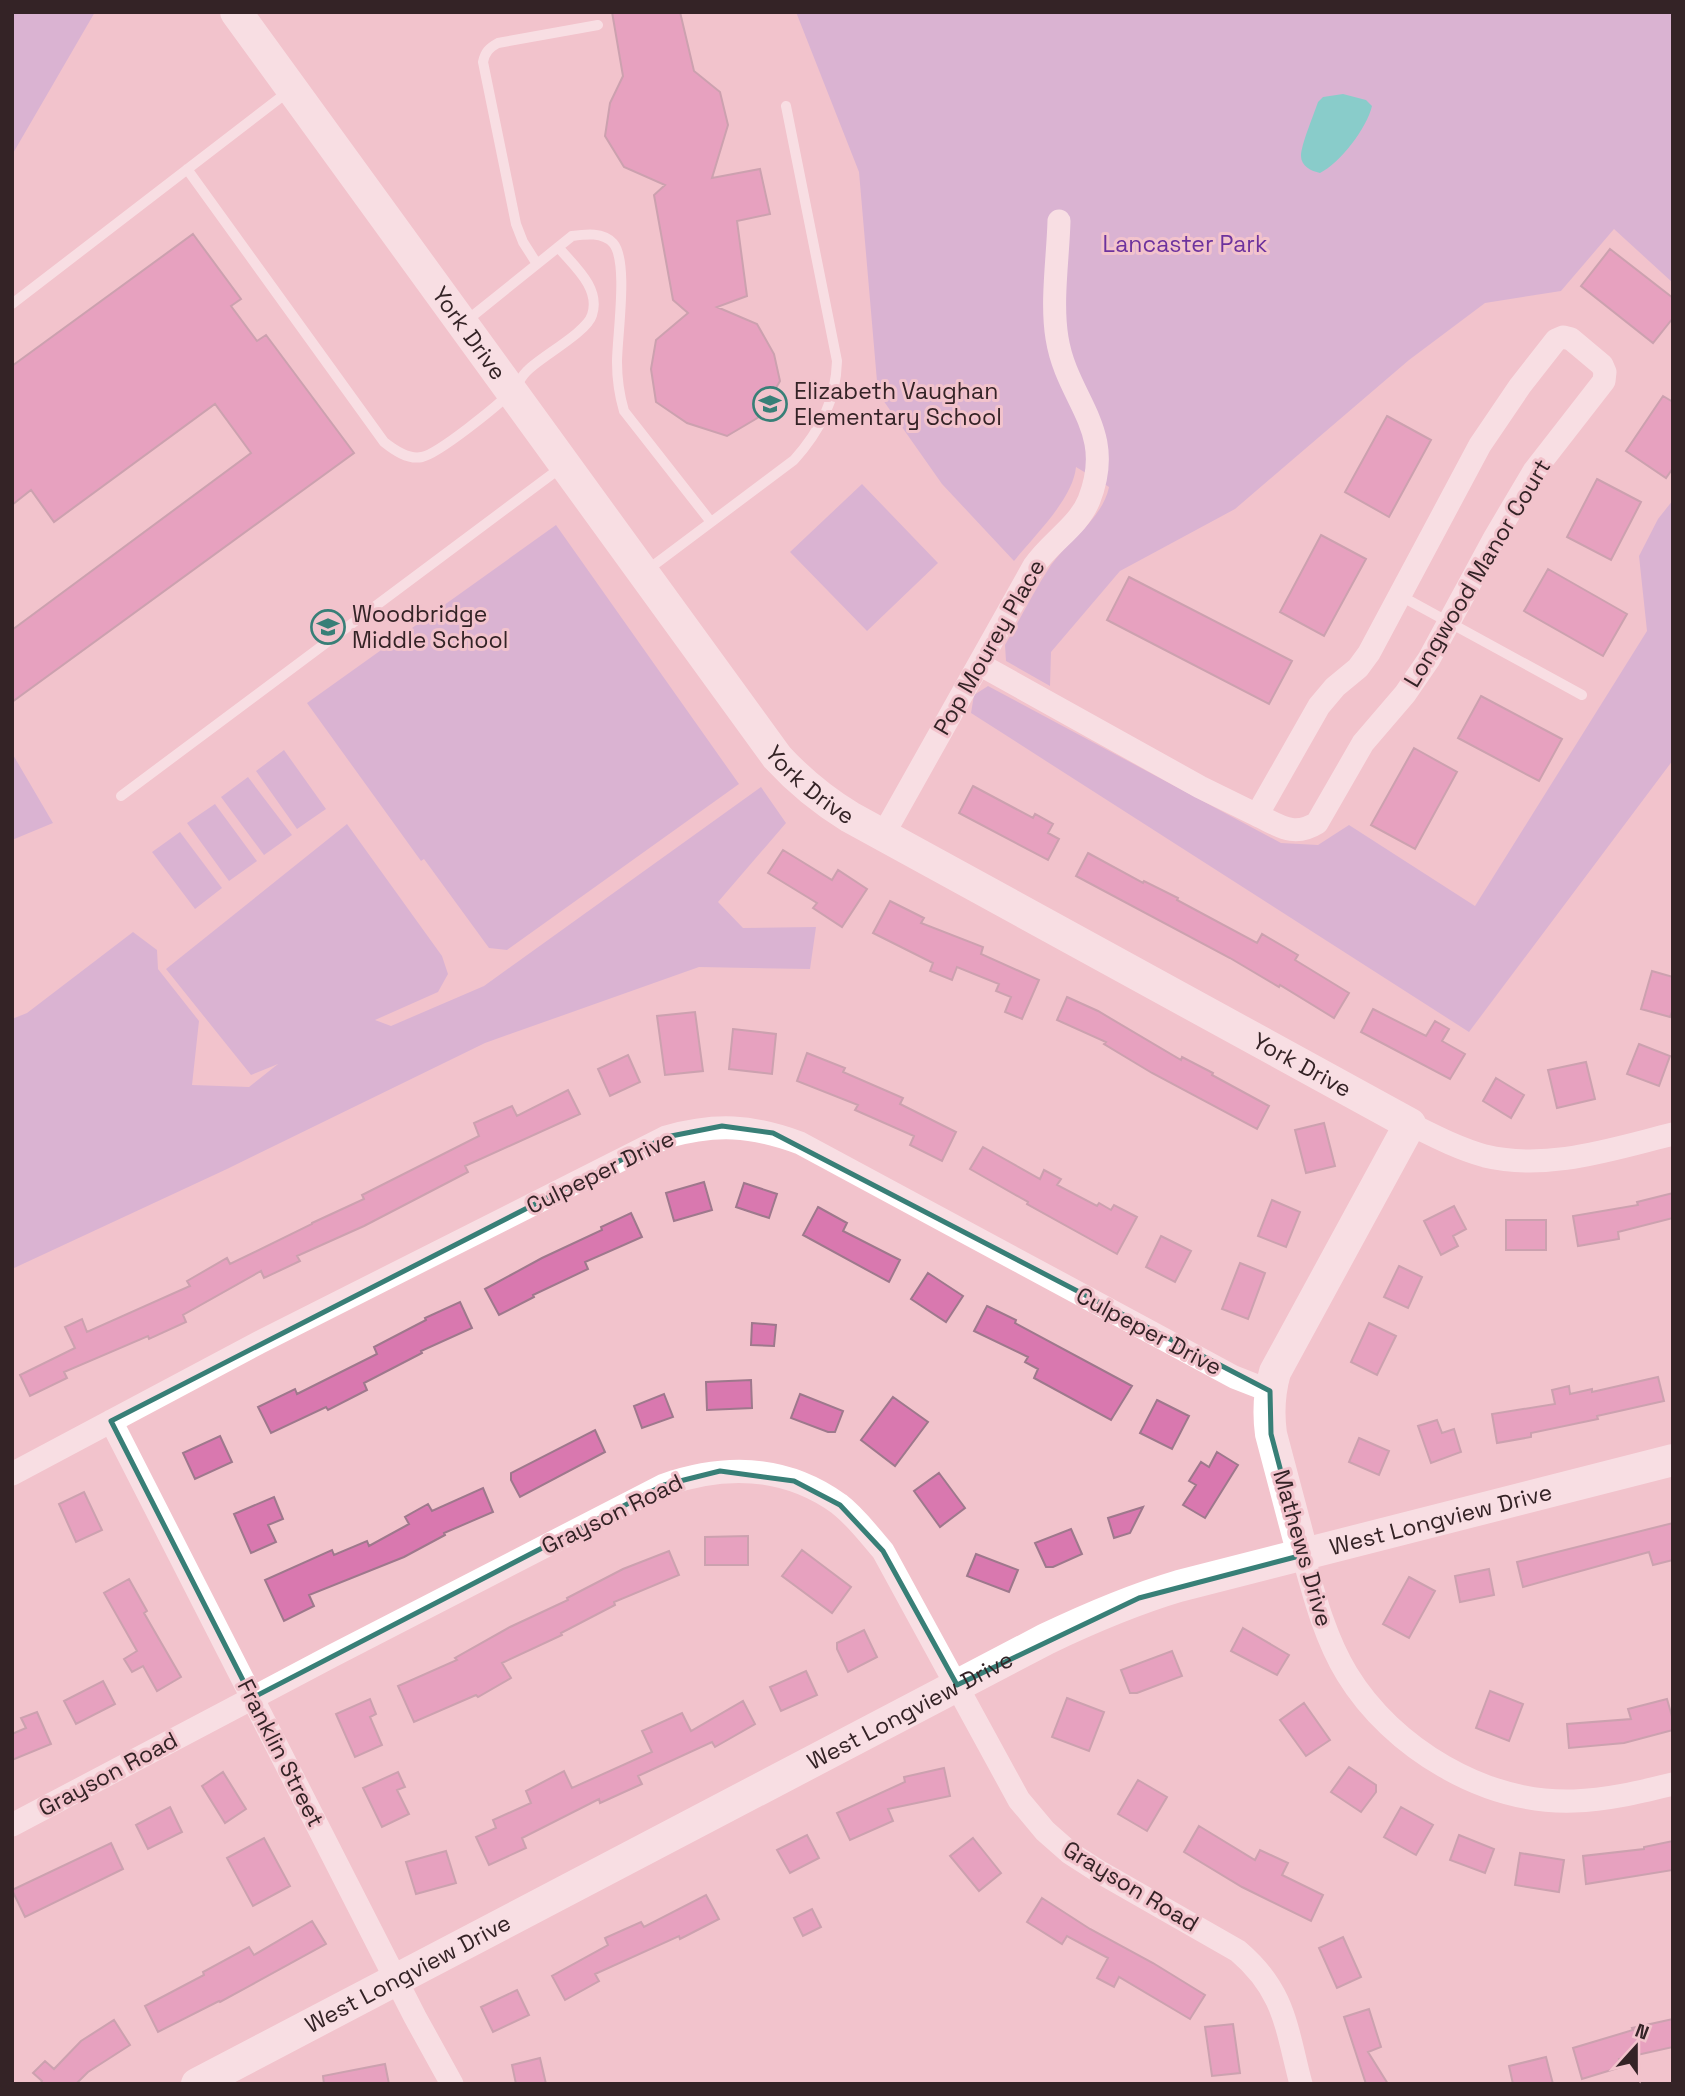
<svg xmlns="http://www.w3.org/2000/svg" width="1685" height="2096" viewBox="0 0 1685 2096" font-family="'Space Grotesk',sans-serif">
<rect width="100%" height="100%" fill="#f2c3cc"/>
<path fill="#bca1da" d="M12,12H95L12,155Z
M796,12H1673V283L1614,229L1561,291L1485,303L1409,360L1235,509L1120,571L1051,652L1050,686L1006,661L1005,645C1020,619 1034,591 1051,565C1068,541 1103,518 1109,487L1076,467C1073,499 1034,536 1014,561L942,484L878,393L859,172Z
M862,484L938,563L867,631L790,552Z
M1673,500V760L1469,1032L971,713L974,695L988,686L1281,843L1318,845L1349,825L1475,906L1647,631L1639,556L1658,519Z
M556,525L739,784L507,950L489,948L424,859L421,861L307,703Z
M284,750L326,809L297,829L256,771Z
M12,753L53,823L12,840Z
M248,777L292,835L264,855L221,797Z
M761,787L786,823L718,902L743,928L816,927L810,969L699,967L485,1043L227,1169L12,1269V1019L27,1013L133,932L157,950L158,969L199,1021L192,1085L249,1087L278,1064L251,1075L166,969L347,824L442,956L448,974L438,992L375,1020L391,1026L484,986Z
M215,804L257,861L229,881L187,823Z
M180,832L222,888L195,909L152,852Z"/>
<path fill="#0bd7c8" d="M1343,94L1366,100L1372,106C1367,128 1340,163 1320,173C1311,171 1301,166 1301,156C1301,145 1314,114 1318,102L1323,97Z"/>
<path fill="#d978af" stroke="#9e788c" stroke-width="2" d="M612,12H680L694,71L720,92L728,125L712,178L760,169L770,214L737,221L747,296L717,307L757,324L774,354L780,381L759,417L727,436L687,423L656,402L651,369L656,340L688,313L673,300L654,195L665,185L624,167L605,136L610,103L623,76Z
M193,234L241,299L231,306L257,341L266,335L354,453L12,702V630L251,453L215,404L54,522L31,490L12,505V366Z
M1610,249L1673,298V318L1653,343L1581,286Z
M1663,396L1673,402V468L1666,478L1626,451Z
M1387,416L1431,440L1389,517L1345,492Z
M1597,479L1641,502L1611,560L1567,537Z
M1321,535L1366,559L1324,636L1280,612Z
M1548,569L1627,614L1603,656L1524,611Z
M1129,577L1292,661L1269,704L1107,620Z
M1481,696L1562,739L1539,781L1458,738Z
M1414,748L1457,772L1415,849L1371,825Z
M973,786L1033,818L1035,814L1053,824L1048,833L1059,839L1048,860L959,813Z
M783,850L832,880L838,870L867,889L842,927L813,908L817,903L768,873Z
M1088,853L1143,883L1144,881L1178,898L1177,900L1257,943L1262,934L1298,955L1295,960L1349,993L1334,1018L1280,985L1279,987L1230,958L1076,876Z
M890,901L924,918L921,923L983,947L981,954L1039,980L1022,1019L1005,1012L1011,997L996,991L999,984L957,967L952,980L930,971L933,963L873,933Z
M1652,971L1673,977V1009L1670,1017L1641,1009Z
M1067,997L1098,1011L1181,1060L1182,1057L1213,1073L1212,1075L1269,1106L1257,1129L1152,1073L1104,1044L1106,1042L1057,1020Z
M1373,1009L1426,1036L1435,1021L1449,1029L1442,1041L1465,1054L1450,1079L1361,1032Z
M695,1012L703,1071L665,1075L657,1016Z
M733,1029L776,1034L772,1074L729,1069Z
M1639,1044L1670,1056L1659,1086L1627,1074Z
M807,1053L845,1068L843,1072L903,1098L900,1104L956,1132L942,1161L910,1145L914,1136L855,1110L858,1105L797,1081Z
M628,1055L640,1082L610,1096L598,1069Z
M1586,1062L1595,1099L1557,1108L1548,1070Z
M1496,1078L1524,1095L1511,1118L1483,1101Z
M568,1090L580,1114L465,1166L468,1172L364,1226L297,1256L300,1261L264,1278L261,1271L183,1315L186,1322L149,1339L148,1336L64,1372L67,1378L30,1396L20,1375L75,1348L65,1327L82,1319L87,1332L190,1286L187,1281L227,1258L230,1264L312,1224V1223L364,1199L362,1195L479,1136L474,1123L512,1106L517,1116Z
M1324,1123L1335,1166L1306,1173L1295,1130Z
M983,1147L1040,1179L1044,1170L1061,1179L1057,1185L1097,1206L1099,1203L1111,1210L1114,1205L1137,1217L1117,1254L1027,1204L1028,1202L970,1169Z
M704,1182L712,1210L674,1221L666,1193Z
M744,1183L777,1194L769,1218L736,1207Z
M1673,1193V1218L1618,1232L1619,1239L1578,1246L1573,1216L1638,1205L1637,1202Z
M1272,1200L1300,1212L1286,1247L1258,1236Z
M1454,1206L1466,1229L1453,1236L1458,1246L1441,1255L1424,1221Z
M818,1207L847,1223L843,1231L900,1260L889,1282L803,1235Z
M631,1213L642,1237L585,1262L588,1269L533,1295L534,1297L499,1315L485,1289L542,1258L602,1230L601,1227Z
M1506,1220H1546V1250H1506Z
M1161,1236L1191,1251L1175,1282L1146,1267Z
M1240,1263L1265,1273L1248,1319L1222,1309Z
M1399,1266L1422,1277L1408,1308L1384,1297Z
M928,1273L963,1296L946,1322L911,1299Z
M460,1302L472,1328L421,1351L422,1353L364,1383L367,1390L328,1410L326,1407L271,1433L258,1407L295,1389L297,1394L377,1354L374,1347L426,1320L425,1318Z
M987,1306L1016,1320L1015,1323L1132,1386L1111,1420L1034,1378L1038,1369L1025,1362L1028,1357L974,1331Z
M752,1323L776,1325L774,1346L751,1345Z
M1369,1323L1396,1336L1377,1375L1351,1362Z
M1658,1377L1664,1401L1597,1416L1598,1419L1531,1433V1437L1497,1443L1492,1414L1555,1404L1552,1390L1569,1386L1570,1394L1592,1389V1392Z
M751,1380L752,1408L707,1410L706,1382Z
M664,1394L673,1417L642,1428L634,1406Z
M800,1394L843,1411L835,1432H828L791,1418Z
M893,1397L928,1422L895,1466L861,1440Z
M1157,1400L1189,1416L1172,1449L1140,1433Z
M1437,1420L1442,1433L1454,1429L1461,1452L1431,1463L1418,1426Z
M595,1430L605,1452L520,1497L511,1480V1473Z
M220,1436L232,1462L195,1479L183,1453Z
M1359,1438L1389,1451L1379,1475L1349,1462Z
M1217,1452L1238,1465L1205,1518L1183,1505L1196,1485L1189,1481L1201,1462L1209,1467Z
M939,1473L965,1508L940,1527L914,1491Z
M483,1488L493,1512L444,1533L445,1535L404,1557L309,1595L314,1606L284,1621L265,1580L332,1550L334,1555L367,1541L369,1546L409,1524L405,1517L428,1504L432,1511Z
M84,1492L102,1530L76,1542L59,1504Z
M274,1497L283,1519L268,1525L276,1542L251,1553L234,1514Z
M1143,1507L1130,1533L1114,1538L1108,1518Z
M1673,1523V1560L1653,1565L1649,1552L1523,1587L1517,1562Z
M1071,1529L1082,1554L1053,1567H1046L1035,1543Z
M748,1536V1565H705V1537Z
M802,1550L851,1587L832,1613L782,1576Z
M669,1551L679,1575L614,1602L615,1605L561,1633L562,1635L502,1663L511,1678L478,1697L476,1695L414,1722L398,1686L457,1660L455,1658L510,1627L568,1600L567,1598L623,1569Z
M976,1554L1018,1570L1009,1592L967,1576Z
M1489,1569L1494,1595L1460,1602L1455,1576Z
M1409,1577L1435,1591L1409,1638L1383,1624Z
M129,1579L147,1611L144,1613L181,1677L157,1691L143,1666L132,1672L124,1659L137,1651L104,1593Z
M1243,1628L1289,1655L1277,1675L1231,1651Z
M864,1630L877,1657L848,1672L837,1649V1643Z
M1172,1651L1182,1676L1137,1693H1130L1121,1670Z
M806,1671L817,1695L781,1711L770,1687Z
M103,1681L115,1704L76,1724L64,1701Z
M1490,1691L1523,1704L1509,1741L1476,1728Z
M1067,1698L1104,1712L1089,1751L1052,1737Z
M370,1699L376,1714L370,1717L382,1745L355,1757L336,1714Z
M1667,1699L1673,1720V1730L1624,1743L1569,1748L1567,1724L1631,1719L1628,1709Z
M743,1701L755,1724L715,1747L712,1742L638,1776L642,1784L600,1803L599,1799L522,1838L526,1848L489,1865L476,1837L496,1828L493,1820L531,1803L526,1791L564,1771L572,1788L652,1752L642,1731L682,1713L691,1731Z
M1304,1703L1330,1740L1306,1756L1280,1720Z
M37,1712L51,1744L12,1760V1734L26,1728L21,1718Z
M1349,1767L1376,1785V1792L1361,1812L1331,1792Z
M944,1768L950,1796L888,1809L893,1821L850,1840L837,1813L905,1782L904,1777Z
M223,1772L246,1809L225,1823L202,1786Z
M398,1772L405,1787L397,1790L409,1814L382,1827L363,1788Z
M1138,1780L1167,1797L1147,1831L1118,1814Z
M170,1807L182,1832L148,1849L136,1825Z
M1401,1807L1433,1825L1416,1855L1384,1837Z
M1199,1826L1255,1860L1260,1850L1288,1863L1282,1875L1323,1895L1311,1921L1242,1887L1184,1852Z
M807,1835L819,1858L790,1873L777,1850Z
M1459,1835L1494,1849L1485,1873L1450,1860Z
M264,1838L290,1886L253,1906L227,1858Z
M973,1838L1001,1873L979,1891L950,1856Z
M1673,1841V1870L1586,1884L1583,1856L1644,1849V1847Z
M111,1843L123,1869L25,1917L12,1890Z
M446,1851L456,1883L416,1894L406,1862Z
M1520,1853L1564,1860L1559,1892L1515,1885Z
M706,1895L719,1919L680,1939L679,1936L595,1974L599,1981L565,2000L552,1976L608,1945L605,1938L641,1922L644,1927Z
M1042,1898L1090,1929L1153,1963L1205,1995L1190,2019L1119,1977L1114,1987L1097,1978L1108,1958L1067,1936L1062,1944L1027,1922Z
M812,1909L821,1927L803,1936L794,1918Z
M312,1921L326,1944L220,2002L219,2001L158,2032L145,2006L204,1975L203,1972L249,1947L254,1955Z
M1343,1937L1361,1977L1337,1988L1319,1948Z
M517,1990L529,2015L493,2032L481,2007Z
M1369,2009L1381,2047L1368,2052L1388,2084H1366L1344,2017Z
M1673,2019V2047L1619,2059L1621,2067L1582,2079L1573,2048L1633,2030L1632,2028Z
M114,2020L130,2045L88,2072L76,2084H40L42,2081L33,2073L45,2061L54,2069L81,2041Z
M1233,2024L1240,2073L1212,2076L1205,2027Z
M1546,2057L1553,2084H1513L1509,2066Z
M540,2058L546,2084H516L512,2065Z
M385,2064L389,2084H324L323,2076Z"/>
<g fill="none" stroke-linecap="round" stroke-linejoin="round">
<path stroke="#fff" stroke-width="10" d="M187,169L384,442C394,450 408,460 422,457C438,454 499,405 512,391C518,385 521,376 528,370C542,356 587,332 592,315C601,288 574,266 558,247
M537,264L523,242L516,224L483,62C485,52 489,48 498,43L598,25
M12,304L289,91
M465,322L572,236C586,234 603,232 613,243C629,261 617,336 617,362C617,380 619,394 624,411L711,522
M646,571L794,460C820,431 836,400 837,361L786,106
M1399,595L1582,695
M121,796L563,466"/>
<path stroke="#fff" stroke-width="23" d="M979,664L1200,787L1257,815L1319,706L1335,687L1358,668L1369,653L1480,445L1520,386L1556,340L1563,337L1571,339L1602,365L1605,372L1604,381L1534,471L1495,537L1429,659L1405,694L1363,743L1317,823C1293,838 1279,825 1257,815
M883,835L1034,566C1050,542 1078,527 1089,500C1117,429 1067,401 1057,338C1051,302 1058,258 1059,221
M1410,1124C1434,1136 1459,1149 1485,1156C1548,1171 1612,1149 1673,1134
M111,1421L415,2017L452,2084
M12,1474L260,1342L666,1137C716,1123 751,1125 800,1143L1234,1377L1270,1391
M1303,1555C1314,1595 1325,1638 1347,1674C1392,1748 1485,1804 1574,1801C1608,1800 1640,1792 1673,1784
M12,1825L332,1656L664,1485C725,1464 785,1465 839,1504C856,1517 869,1535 883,1551L1019,1800L1045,1831L1070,1853L1098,1871L1238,1951C1285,1991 1286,2027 1301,2084"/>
<g stroke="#fff" stroke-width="32">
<path id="s1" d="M236,12L777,757C800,782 822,800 850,817L1410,1124L1275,1372C1269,1393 1268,1412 1271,1434L1303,1555"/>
<path id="s2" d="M197,2084L1046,1639C1090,1618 1132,1600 1179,1586L1673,1460"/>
</g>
</g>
<path d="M0 0H1685V2096H0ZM722,1126L773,1133L1270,1391L1271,1434L1303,1555L1139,1598L957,1685L883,1551L840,1505L794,1481L720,1471L664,1485L252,1698L111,1421L666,1137Z" fill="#f2c3cc" fill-opacity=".55" fill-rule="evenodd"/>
<path fill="none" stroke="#387f77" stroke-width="5" stroke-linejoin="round" d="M722,1126L773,1133L1270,1391L1271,1434L1303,1555L1139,1598L957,1685L883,1551L840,1505L794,1481L720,1471L664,1485L252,1698L111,1421L666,1137Z"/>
<defs>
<g id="school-ring" transform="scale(1.75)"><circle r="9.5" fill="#f2c3cc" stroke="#387f77" stroke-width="1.5"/><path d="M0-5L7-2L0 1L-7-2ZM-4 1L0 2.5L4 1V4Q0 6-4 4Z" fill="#387f77"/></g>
</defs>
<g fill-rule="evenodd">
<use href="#school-ring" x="770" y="404"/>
<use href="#school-ring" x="328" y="627"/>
</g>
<g text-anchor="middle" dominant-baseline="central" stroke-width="6" stroke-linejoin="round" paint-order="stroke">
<g font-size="23" fill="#6d329d" stroke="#f2c3cc">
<text x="1185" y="244">Lancaster Park</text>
</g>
<g font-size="23" fill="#342326" stroke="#f2c3cc">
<text stroke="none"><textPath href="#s1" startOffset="397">York Drive</textPath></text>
<text transform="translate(1477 573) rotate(-59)">Longwood Manor Court</text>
<text transform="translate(989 647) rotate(-60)">Pop Mourey Place</text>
<text stroke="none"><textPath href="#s1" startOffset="964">York Drive</textPath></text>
<text stroke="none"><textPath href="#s1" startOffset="1531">York Drive</textPath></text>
<text transform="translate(600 1172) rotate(-26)">Culpeper Drive</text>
<text transform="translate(1149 1331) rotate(28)">Culpeper Drive</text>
<text transform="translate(612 1514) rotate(-26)">Grayson Road</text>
<text stroke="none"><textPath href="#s2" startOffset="1372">West Longview Drive</textPath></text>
<text transform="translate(1303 1548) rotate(74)">Mathews Drive</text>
<text stroke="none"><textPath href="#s2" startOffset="805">West Longview Drive</textPath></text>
<text transform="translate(281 1753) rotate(63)">Franklin Street</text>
<text transform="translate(108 1774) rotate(-28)">Grayson Road</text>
<text transform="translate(1131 1886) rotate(31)">Grayson Road</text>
<text stroke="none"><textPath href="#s2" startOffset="238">West Longview Drive</textPath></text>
</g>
<g font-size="23" fill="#342326" stroke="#f2c3cc" text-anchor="start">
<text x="794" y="391">Elizabeth Vaughan<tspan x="794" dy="26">Elementary School</tspan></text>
<text x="352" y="614">Woodbridge<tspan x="352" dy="26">Middle School</tspan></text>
</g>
</g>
<rect width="1685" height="2096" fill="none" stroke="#342326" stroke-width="28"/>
<g transform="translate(1636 2047) rotate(21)" stroke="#f2c3cc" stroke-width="5" paint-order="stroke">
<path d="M0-5L12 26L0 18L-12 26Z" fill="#342326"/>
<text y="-10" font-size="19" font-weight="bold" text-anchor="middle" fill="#342326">N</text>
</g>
</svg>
